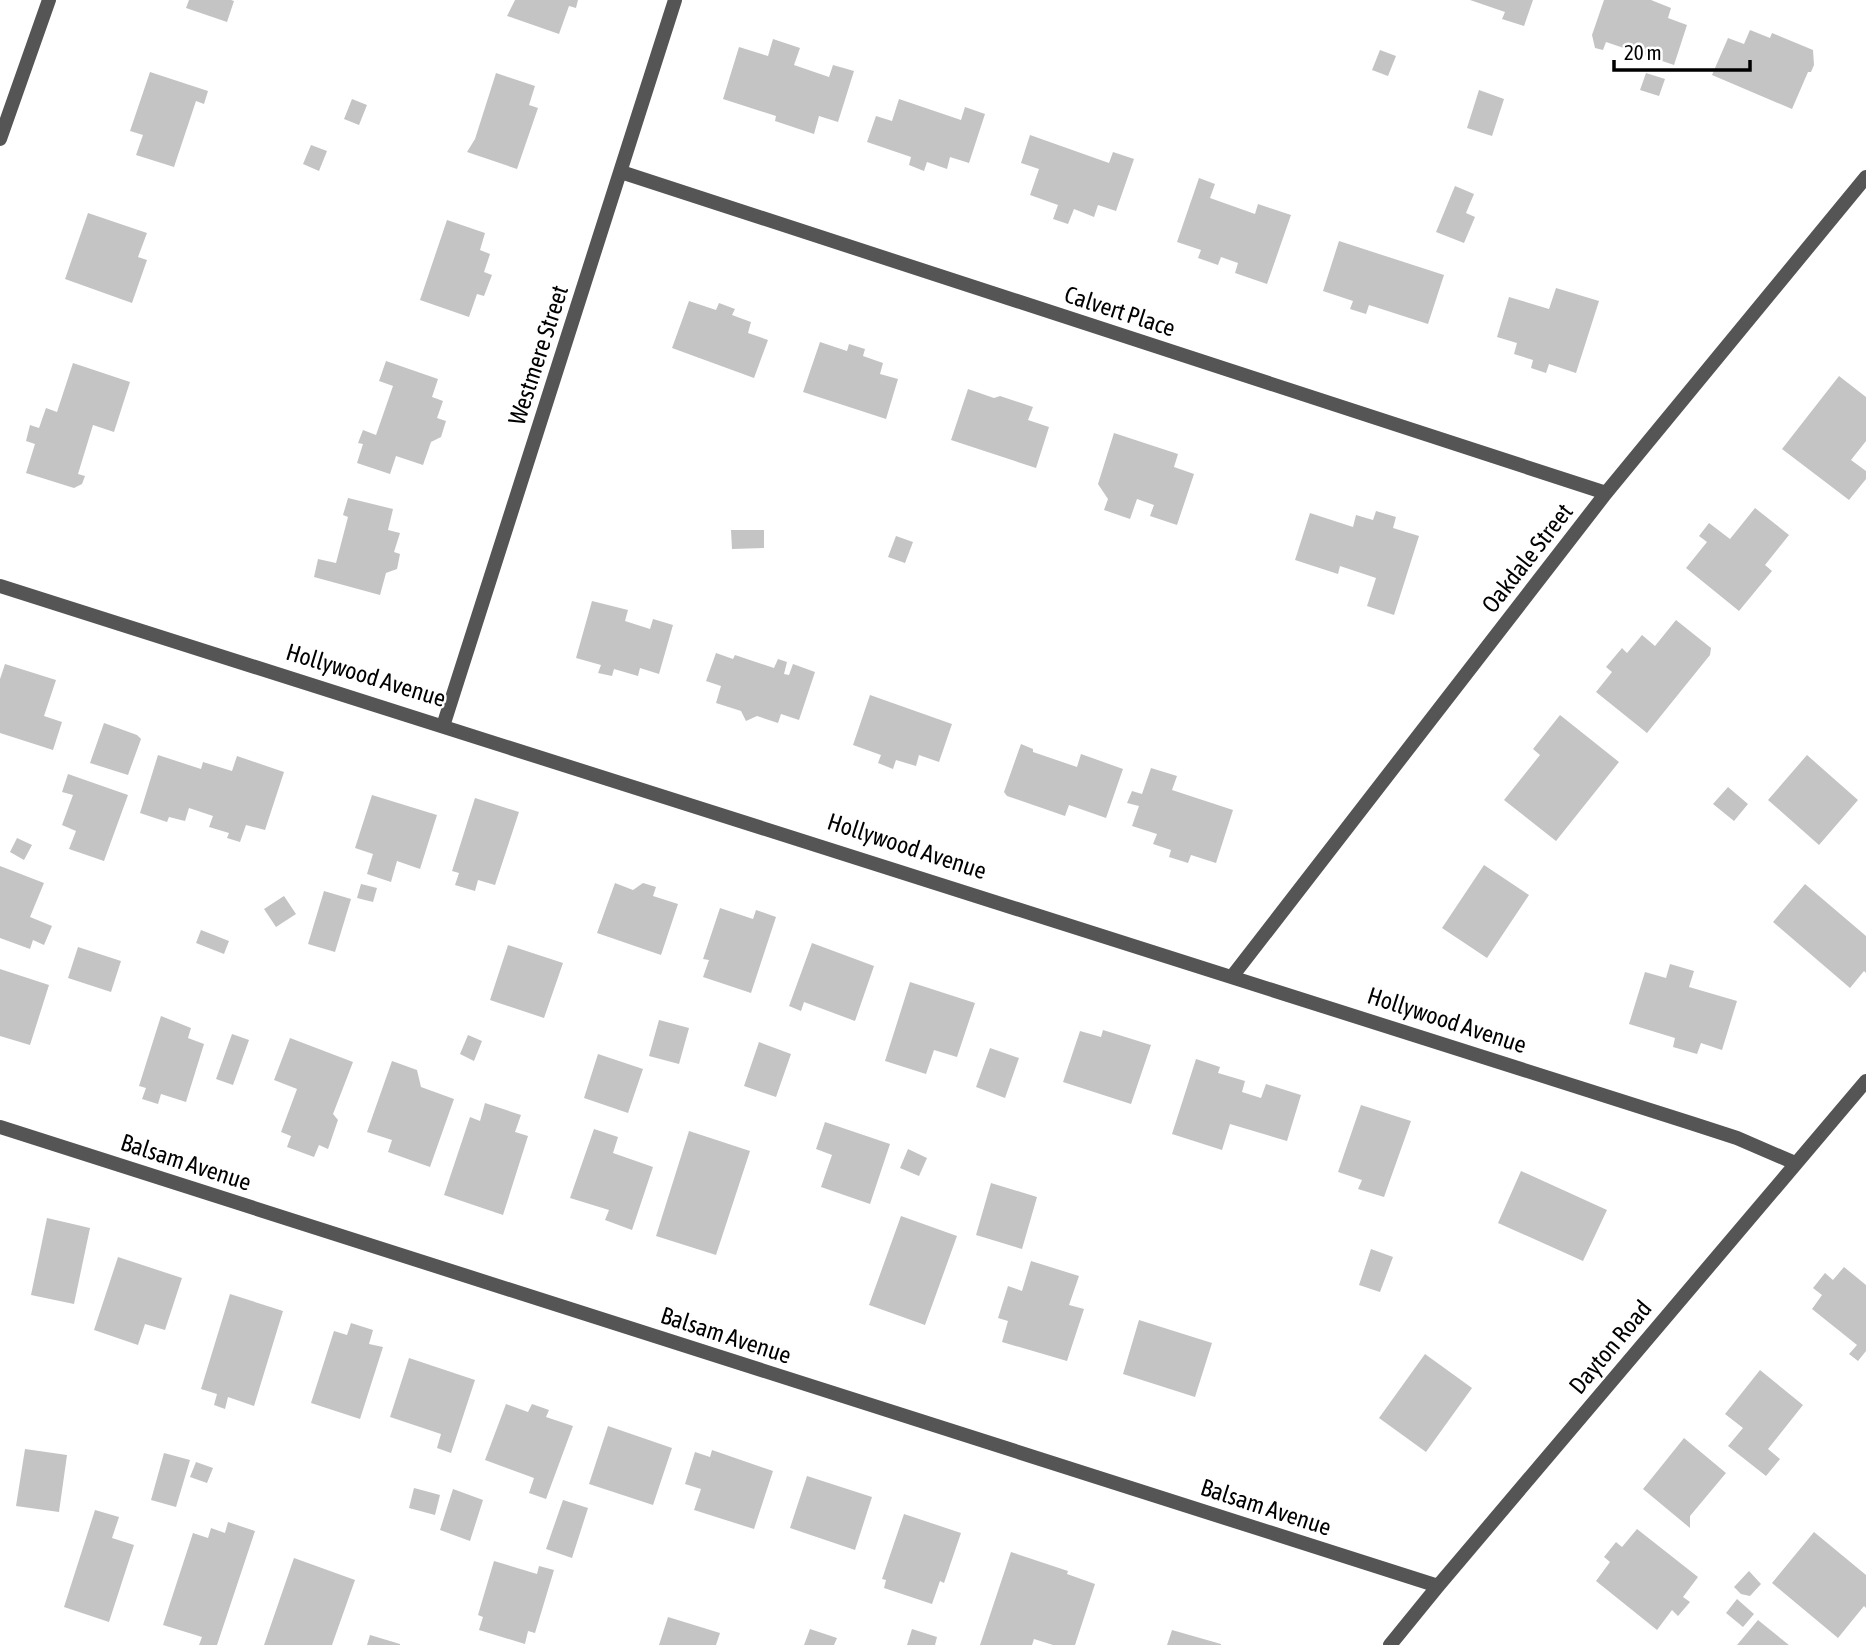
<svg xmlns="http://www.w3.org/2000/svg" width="1866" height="1645" viewBox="0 0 1866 1645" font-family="'Asap Condensed',sans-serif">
<rect width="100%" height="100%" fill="#fff"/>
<path fill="#c4c4c4" d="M189,0H231L234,1L227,22L186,8Z
M515,0H578L576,8L569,6L559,34L507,16Z
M1470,0H1533L1524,26L1502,19L1505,12Z
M1604,0H1651L1671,8L1668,18L1687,25L1674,65L1606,42L1603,50L1595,48L1592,35Z
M1750,30L1770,38L1772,33L1813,50L1814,65L1811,72H1808L1792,109L1712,75L1728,38L1744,44Z
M773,39L800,48L794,65L829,77L833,65L854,71L838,122L819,116L814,134L775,121L776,116L723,99L739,47L768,56Z
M1380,50L1396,56L1388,76L1372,70Z
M150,72L208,91L204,104L196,101L174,167L136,155L143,135L130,131Z
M496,73L535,86L529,105L538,108L517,169L467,152L475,139Z
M1646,73L1665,79L1659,96L1640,90Z
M1479,90L1504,99L1492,136L1467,128Z
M352,99L367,105L359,125L344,119Z
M899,99L961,120L965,107L985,114L969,163L950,157L947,169L927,162L924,171L909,165L911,157L867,142L876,116L892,121Z
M1030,135L1109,163L1113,152L1134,159L1116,211L1098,205L1094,217L1074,209L1068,224L1053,219L1058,205L1030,195L1039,169L1021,163Z
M311,145L327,151L319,171L303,164Z
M1199,178L1215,184L1210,198L1255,214L1258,204L1291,215L1267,284L1235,273L1238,263L1221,257L1218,265L1198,258L1201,250L1177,242Z
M1455,186L1474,194L1466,213L1475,217L1464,243L1436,232Z
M88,213L147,233L138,257L147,260L132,303L65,279Z
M447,220L485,233L480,250L490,254L484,272L492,275L484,296L477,294L469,317L420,300Z
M1339,241L1444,275L1428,324L1369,305L1366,314L1350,309L1353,301L1323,291Z
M1556,288L1599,301L1576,373L1549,364L1546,373L1531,368L1533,360L1514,354L1517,343L1497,337L1509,297L1549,309Z
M689,301L716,310L719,303L735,309L732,315L751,322L748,333L768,340L754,378L672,348Z
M820,342L847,351L849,344L865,349L863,356L883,363L880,374L898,379L886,419L803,392Z
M386,361L438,379L432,397L443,401L437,418L446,421L441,437L431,442L423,465L396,456L390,474L357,463L363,444L358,443L363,430L376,435L393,386L379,381Z
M73,363L130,382L114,432L93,425L78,474L85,476L82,484L74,488L26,473L35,444L26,441L30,425L39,428L46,408L57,412Z
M1839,376L1866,397V441L1851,460L1866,471V479L1849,500L1782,449Z
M968,389L994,398L1000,396L1033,407L1028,420L1049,427L1036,468L951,440Z
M1114,433L1178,454L1174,467L1194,474L1177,525L1150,516L1154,505L1137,499L1130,519L1104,510L1108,499L1098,484Z
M348,498L393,509L388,530L400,533L394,552L400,554L397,569L386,573L380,595L314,577L318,559L336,563L348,517L343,515Z
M1755,508L1789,535L1765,565L1772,571L1739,611L1686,568L1707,542L1699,536L1709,523L1730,539Z
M1376,511L1396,517L1393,528L1419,536L1394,615L1367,606L1376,578L1340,566L1338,574L1295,560L1310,513L1353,527L1356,515L1373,520Z
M731,530H764V548L732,549Z
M896,536L913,542L905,563L888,557Z
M592,601L628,610L625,621L650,629L653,619L673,625L659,674L640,668L638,676L614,669L612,676L598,673L601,665L576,658Z
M1676,620L1711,648L1710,655L1647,733L1596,692L1612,672L1606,667L1622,648L1627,653L1642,635L1655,646Z
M716,653L733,659L735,655L774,668L778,659L787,662L784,674L789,675L793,664L815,672L799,720L781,714L778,723L757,716L746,721L741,711L716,703L721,686L706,681Z
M5,664L56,680L44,716L62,722L53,750L0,733V679Z
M870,695L952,724L939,762L919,755L916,766L896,760L893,769L878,763L881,755L853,745Z
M1560,715L1619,762L1556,841L1504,800L1540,755L1533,749Z
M104,723L137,735L141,739L128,775L90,763Z
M1021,744L1033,749V752L1077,767L1081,754L1123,769L1106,818L1069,805L1065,816L1007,796L1004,792Z
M158,755L201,769L203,762L232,771L237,756L284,772L265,830L246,825L240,842L227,838L229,833L209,827L213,816L189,808L185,821L169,817L167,822L140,813Z
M1807,755L1858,800L1819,845L1768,800Z
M1151,768L1177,776L1172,790L1233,810L1216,863L1191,855L1188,863L1169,857L1171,850L1153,844L1157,834L1132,826L1139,806L1127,803L1132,791L1142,794Z
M68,774L128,795L104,861L69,849L76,831L62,825L73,795L62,792Z
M1728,787L1748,804L1734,821L1713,804Z
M372,795L437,815L420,869L397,861L391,882L367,874L373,854L355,848Z
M475,798L519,812L495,885L478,880L475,891L455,885L459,873L452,871Z
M17,838L32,845L24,860L10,852Z
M1484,865L1529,895L1487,958L1442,928Z
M0,866L44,883L30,917L52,926L44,945L33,940L30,949L0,938Z
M615,883L633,890L643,883L656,887L653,896L678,904L661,955L597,933Z
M361,884L377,888L373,902L357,898Z
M1805,884L1866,936V973L1864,971L1850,988L1773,922Z
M324,891L351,899L335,952L308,944Z
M284,896L296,914L276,927L264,909Z
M720,908L753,919L756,910L776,917L751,993L703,977L709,960L703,959Z
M201,930L229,941L224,954L196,943Z
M812,943L874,966L855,1021L804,1002L801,1011L789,1006Z
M508,945L563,963L544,1018L490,1000Z
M78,947L121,961L111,992L68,978Z
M1670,964L1694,971L1689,987L1737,1001L1722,1050L1701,1043L1697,1054L1673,1047L1675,1038L1629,1024L1645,972L1666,978Z
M0,969L49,985L30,1045L0,1036Z
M910,982L975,1003L957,1057L934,1050L926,1074L885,1061Z
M161,1016L191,1028L188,1038L204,1044L186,1102L161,1094L158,1104L142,1099L146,1088L139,1086Z
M659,1020L689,1028L679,1064L649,1056Z
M1103,1030L1151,1045L1131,1104L1063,1082L1080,1031L1101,1037Z
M232,1034L249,1040L233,1085L216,1079Z
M468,1035L482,1041L474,1061L460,1054Z
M290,1038L353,1062L333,1114L338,1120L328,1149L319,1145L314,1157L287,1147L291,1136L281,1132L297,1089L274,1080Z
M759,1042L791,1054L776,1097L744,1086Z
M990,1048L1019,1058L1005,1098L976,1087Z
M598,1054L643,1069L628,1113L584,1098Z
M1196,1059L1220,1067L1218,1073L1245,1081L1242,1092L1261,1098L1266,1084L1301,1095L1287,1141L1230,1124L1222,1150L1172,1134Z
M392,1061L417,1070L421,1087L454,1099L430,1167L388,1152L392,1140L367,1132Z
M485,1103L521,1115L515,1132L528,1136L503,1215L444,1195L470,1117L480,1121Z
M1361,1105L1411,1121L1384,1197L1358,1189L1362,1180L1338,1172Z
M825,1122L890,1144L870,1204L821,1187L832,1155L816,1149Z
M594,1129L618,1137L613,1153L653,1167L632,1230L605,1220L609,1210L570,1198Z
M689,1131L750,1151L716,1255L656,1236Z
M908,1149L927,1158L919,1176L900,1168Z
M1521,1171L1607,1210L1583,1261L1498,1223Z
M991,1183L1037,1197L1022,1249L976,1235Z
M901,1216L957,1236L925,1325L869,1305Z
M47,1218L90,1228L74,1304L31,1295Z
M1371,1249L1393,1257L1380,1292L1359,1285Z
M118,1257L182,1278L165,1330L145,1324L138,1345L94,1330Z
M1031,1261L1079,1276L1069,1305L1084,1309L1067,1361L1002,1342L1008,1321L998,1318L1008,1286L1022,1291Z
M1844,1267L1866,1285V1351L1858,1361L1849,1354L1857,1345L1812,1309L1822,1295L1813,1288L1825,1273L1833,1280Z
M230,1294L283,1311L254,1406L228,1397L225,1409L214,1405L217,1394L201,1389Z
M1139,1320L1212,1343L1195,1397L1123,1374Z
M351,1323L373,1330L369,1344L383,1347L360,1419L311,1403L334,1331L347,1335Z
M1425,1354L1472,1388L1426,1452L1379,1418Z
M409,1358L475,1380L451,1453L437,1448L441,1434L390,1417Z
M1760,1370L1803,1405L1768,1449L1780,1459L1766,1476L1728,1446L1743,1428L1725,1414Z
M506,1404L528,1412L532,1404L549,1410L546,1417L573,1426L546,1499L529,1493L534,1478L485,1460Z
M608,1426L672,1448L653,1505L589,1484Z
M1684,1438L1726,1473L1690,1516V1528L1643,1489Z
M25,1449L67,1455L59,1512L16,1506Z
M712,1450L773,1471L754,1529L694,1510L701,1489L685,1484L695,1452L710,1457Z
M164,1453L190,1460L176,1507L151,1500Z
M196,1462L213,1468L207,1483L190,1477Z
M807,1476L872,1497L855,1550L790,1528Z
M414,1488L440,1495L435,1515L409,1508Z
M453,1489L483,1500L470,1541L440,1530Z
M563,1500L588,1508L572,1558L546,1549Z
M95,1510L119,1517L112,1538L134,1545L109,1622L64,1607Z
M904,1514L961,1533L944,1583L940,1581L932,1604L884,1588L886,1580L882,1579Z
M228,1522L255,1531L217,1645H199L202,1637L163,1625L193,1533L208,1538L211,1528L225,1533Z
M1637,1529L1698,1577L1683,1597L1690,1602L1678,1616L1672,1610L1657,1630L1596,1581L1610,1562L1604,1557L1616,1542L1622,1547Z
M1814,1532L1866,1575V1608L1864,1606L1838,1638L1772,1583Z
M1011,1552L1068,1571L1067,1574L1095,1584L1075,1645H1053L1034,1639L1032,1645H980Z
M294,1558L355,1580L332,1645H264Z
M494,1561L537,1574L539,1566L554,1570L535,1633L528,1631L525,1644L479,1630L483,1617L478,1615Z
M1749,1571L1761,1584L1750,1596L1741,1594L1734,1587Z
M1737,1599L1754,1614L1743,1627L1726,1613Z
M668,1617L720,1633L716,1645H659Z
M1758,1620L1789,1645H1737Z
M810,1629L837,1638L834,1645H804Z
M912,1629L937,1637L935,1645H907Z
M1172,1630L1221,1644V1645H1167Z
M370,1635L400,1644V1645H367Z"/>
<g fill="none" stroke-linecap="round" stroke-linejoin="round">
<path stroke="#555" stroke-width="14" d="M621,172L1606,493
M0,586C580,765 1159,950 1737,1138L1795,1163
M444,723L675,0
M1234,974L1606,493L1866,177
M0,1127L1438,1586
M1390,1645L1438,1586L1866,1081"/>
<path stroke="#555" stroke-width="14" d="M0,139L49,0"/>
</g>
<g text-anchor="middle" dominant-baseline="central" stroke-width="5" stroke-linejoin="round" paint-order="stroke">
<g font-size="24" fill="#000" stroke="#fff">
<text transform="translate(1120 311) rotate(18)">Calvert Place</text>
<text transform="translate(538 355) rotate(-72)">Westmere Street</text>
<text transform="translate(1527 558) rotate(-52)">Oakdale Street</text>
<text transform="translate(366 675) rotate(17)">Hollywood Avenue</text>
<text transform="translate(907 846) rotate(18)">Hollywood Avenue</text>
<text transform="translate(1447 1020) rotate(18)">Hollywood Avenue</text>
<text transform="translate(186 1162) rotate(18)">Balsam Avenue</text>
<text transform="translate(726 1335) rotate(18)">Balsam Avenue</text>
<text transform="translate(1610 1347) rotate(-50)">Dayton Road</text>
<text transform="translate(1266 1507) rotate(18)">Balsam Avenue</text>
</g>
</g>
<path d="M1614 60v10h136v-10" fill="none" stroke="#000000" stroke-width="3.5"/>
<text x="1624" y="60" font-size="21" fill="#000000" stroke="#ffffff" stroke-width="5" paint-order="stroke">20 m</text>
</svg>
